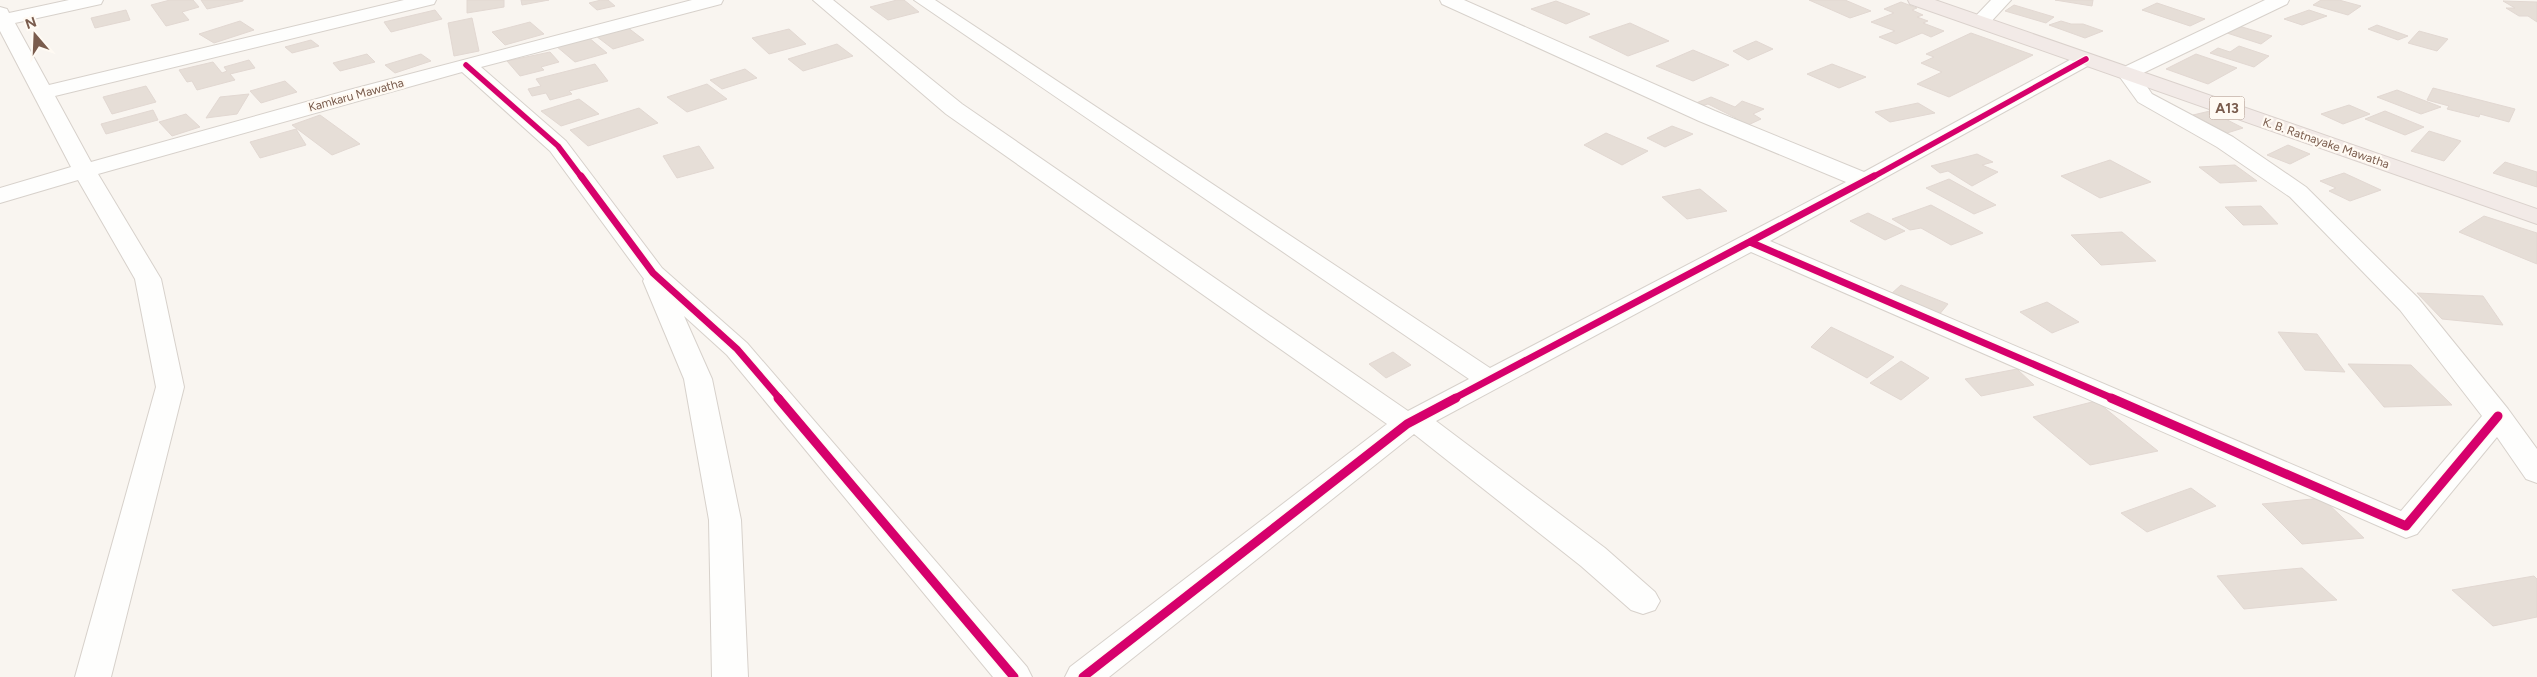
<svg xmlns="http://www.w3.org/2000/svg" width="2537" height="677" viewBox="0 0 2537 677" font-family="Figtree,sans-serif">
<rect width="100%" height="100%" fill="#f9f5f0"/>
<path fill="#e6ded7" stroke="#e2d8d2" d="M170,0H193L199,7L182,12L189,20L166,26L151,5Z
M201,0H243V1L207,9Z
M467,0H504V7L467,13Z
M521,0H549L522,5Z
M601,0H608L615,6L597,10L589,3Z
M897,0H904L919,12L888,20L870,7Z
M1809,0H1845L1871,11L1850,18Z
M2055,0H2093L2092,6Z
M2321,0H2339L2361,6L2348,15L2313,5Z
M1556,1L1590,14L1566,24L1531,9Z
M2503,1L2537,2V22L2528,16H2519L2506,8H2515Z
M1901,2L1917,8L1912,10L1923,15L1917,17L1928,21L1923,23L1944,31L1931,37L1922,33L1896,44L1879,37L1895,31L1871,22L1894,13L1884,9Z
M2157,3L2205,19L2190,26L2142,10Z
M2014,5L2054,17L2046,23L2005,11Z
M126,10L130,20L95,28L91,18Z
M435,10L442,19L391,32L384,22Z
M2309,10L2327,16L2302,25L2284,19Z
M472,18L479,51L454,56L448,23Z
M240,21L254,30L214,43L199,34Z
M2061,21L2071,24H2083L2103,31L2085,38L2049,25Z
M530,22L544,34L505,45L492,32Z
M1630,23L1669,41L1628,56L1589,37Z
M2377,25L2408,36L2398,40L2368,29Z
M2239,26L2272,36L2261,44L2227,33Z
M627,27L644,40L613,49L596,36Z
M789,29L806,44L769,54L752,38Z
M2419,31L2448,39L2437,51L2408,43Z
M1971,33L2033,55L1949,97L1917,84L1942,72L1921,63L1934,57L1926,54Z
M588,37L607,53L575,62L556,46Z
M311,40L319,46L292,53L285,47Z
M1756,41L1773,49L1748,60L1733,51Z
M837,44L853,56L803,71L788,59Z
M2239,46L2269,56L2254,67L2210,53L2218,48L2230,52Z
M1693,50L1729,65L1693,81L1656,66Z
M550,52L559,62L541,67L544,70L520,76L507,61Z
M367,54L375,62L340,71L333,63Z
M421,54L431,61L395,73L385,65Z
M2196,54L2237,68L2208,84L2166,69Z
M249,60L255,68L230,74L235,80L197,90L192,81L187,82L179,70L213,62L222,73L227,71L224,67Z
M595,64L608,81L569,91L572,94L550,100L546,93L532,96L528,89L541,86L536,79Z
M1832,64L1866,77L1839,88L1807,74Z
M745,69L757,78L722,89L710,80Z
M285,81L297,92L261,103L250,91Z
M707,84L727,99L687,112L667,97Z
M146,86L156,102L112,114L103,97Z
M2433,88L2515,109L2509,122L2480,114L2479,117L2447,109L2449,106L2427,100Z
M2397,90L2441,107L2421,114L2377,97Z
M249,94L237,114L206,118L220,97Z
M1711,97L1735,107L1742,101L1764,109L1753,114L1761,119L1746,126L1732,120L1736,118L1708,104L1701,106L1696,103Z
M579,99L599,114L561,126L541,111Z
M1918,103L1935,113L1890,122L1875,112Z
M2349,105L2370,114L2343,124L2321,114Z
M639,108L658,123L588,146L570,130Z
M153,110L158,120L106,134L101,124Z
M2210,111L2243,128L2227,133L2193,115Z
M2385,111L2424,127L2405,135L2365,119Z
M186,114L200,127L172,136L159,122Z
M320,115L360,144L332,155L292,125Z
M1672,126L1693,134L1665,147L1647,138Z
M296,129L306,145L260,158L250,142Z
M2429,131L2461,141L2444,161L2411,151Z
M1606,133L1648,151L1622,165L1584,145Z
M2288,145L2310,154L2290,164L2267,155Z
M699,146L714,168L677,178L663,156Z
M1977,154L1993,162L1982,165L1998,172L1972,186L1948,171L1940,173L1931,166Z
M2110,160L2151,182L2100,198L2061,176Z
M2505,162L2537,172V187L2493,173Z
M2235,165L2257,181L2220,183L2199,167Z
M2344,173L2368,184L2381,190L2350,201L2329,191L2336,188L2320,181Z
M1949,179L1996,205L1974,214L1926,188Z
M1700,189L1727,211L1687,219L1662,197Z
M1931,205L1983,233L1951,245L1921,228L1910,230L1892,219Z
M2261,206L2278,224L2243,225L2225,207Z
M1868,213L1905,231L1885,240L1850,221Z
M2484,216L2537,233V264L2459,232Z
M2122,232L2156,261L2101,265L2071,235Z
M1901,285L1948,304L1938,316L1891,294Z
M2417,293L2483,296L2503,325L2442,319Z
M2047,302L2079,322L2052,333L2020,312Z
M1831,327L1894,357L1867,378L1811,347Z
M2278,332L2317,334L2345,372L2305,370Z
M1393,352L1411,365L1386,378L1369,364Z
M1901,361L1929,378L1901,400L1870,383Z
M2348,364L2411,365L2452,405L2384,407Z
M2017,369L2034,385L1981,396L1965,379Z
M2096,401L2158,451L2090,465L2033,417Z
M2191,488L2216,506L2147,532L2121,513Z
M2322,498L2364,538L2302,544L2262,504Z
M2302,568L2337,600L2244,609L2217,576Z
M2534,576L2537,579V617L2493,626L2452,590Z"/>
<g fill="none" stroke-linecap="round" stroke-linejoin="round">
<g stroke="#d7d1cb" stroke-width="2">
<path id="minor" d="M69,0H103L101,4L15,23L49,85L404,0H436L434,4L55,96L91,162L349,90L692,0H723L721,4L481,67L566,141L662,268L747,343L1027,667L1032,677H993L727,355L684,316L712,379L741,520L748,677H712L709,520L684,379L643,281L644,279L550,151L462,72L98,174L161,279L184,387L111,677H75L156,387L135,279L78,180L0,203V188L71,167L0,31V7L7,9L9,13Z
M813,0H833L962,104L1408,411L1469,379L914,0H935L1490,368L1846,182L1699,121L1442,4L1440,0H1464L1715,111L1864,172L2079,55H2093L2096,59L2093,63L1770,241L2401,511L2482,416L2400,310L2290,197L2217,147L2138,102L2117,73L2120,69L2265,0H2289L2287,4L2139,75L2152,94L2233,137L2306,187L2418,298L2508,409L2537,449V483L2526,479L2497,437L2417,534L2406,538L1751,252L1436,421L1605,548L1655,592L1660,601L1655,610L1643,614L1631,610L1581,566L1414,434L1109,677H1065L1070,667L1387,424L946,114Z
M1991,0H2011L1987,26H1973L1970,22Z"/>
</g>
<g stroke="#dad1cc" stroke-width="2">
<path id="highway" d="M1908,0H1935L2537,209V224L1910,4Z"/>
</g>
<use href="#minor" fill="#fefefd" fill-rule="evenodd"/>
<use href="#highway" fill="#f2eae7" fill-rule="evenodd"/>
<g stroke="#fffaf3" stroke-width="8">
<path id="cycleway-far2" d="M466,65L558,146L582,178
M1871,178L2086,59"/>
</g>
<g stroke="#fffaf3" stroke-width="10">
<path id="cycleway-far1" d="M581,176L653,273L737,349L780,399
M1750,242L2114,399
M1453,399L1874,176"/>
</g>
<g stroke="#fffaf3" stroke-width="12">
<path id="cycleway" d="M778,398L1014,677
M2111,398L2406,526L2498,416
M1083,677L1407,424L1456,398"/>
</g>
<use href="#cycleway-far2" stroke="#d6006c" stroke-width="5.5"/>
<use href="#cycleway-far1" stroke="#d6006c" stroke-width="7"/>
<use href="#cycleway" stroke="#d6006c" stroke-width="9"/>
</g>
<g text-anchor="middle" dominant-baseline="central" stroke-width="4.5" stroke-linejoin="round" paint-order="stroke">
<g font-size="12" fill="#7a5c4d" stroke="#fffaf3">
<text transform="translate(356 95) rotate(-15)">Kamkaru Mawatha</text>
<text transform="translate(2326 143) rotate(19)">K. B. Ratnayake Mawatha</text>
</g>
<rect fill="#fffaf3" stroke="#a28b7f" stroke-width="1" x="2209.5" y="96.5" width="35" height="23" rx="4"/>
<g font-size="14" font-weight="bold" fill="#7a5c4d">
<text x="2227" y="108">A13</text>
</g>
</g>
<g transform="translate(35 35) rotate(341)" stroke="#fffaf3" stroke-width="4" paint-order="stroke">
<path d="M0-4L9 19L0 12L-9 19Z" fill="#7a5c4d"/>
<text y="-8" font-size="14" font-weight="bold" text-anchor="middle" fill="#7a5c4d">N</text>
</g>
</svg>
